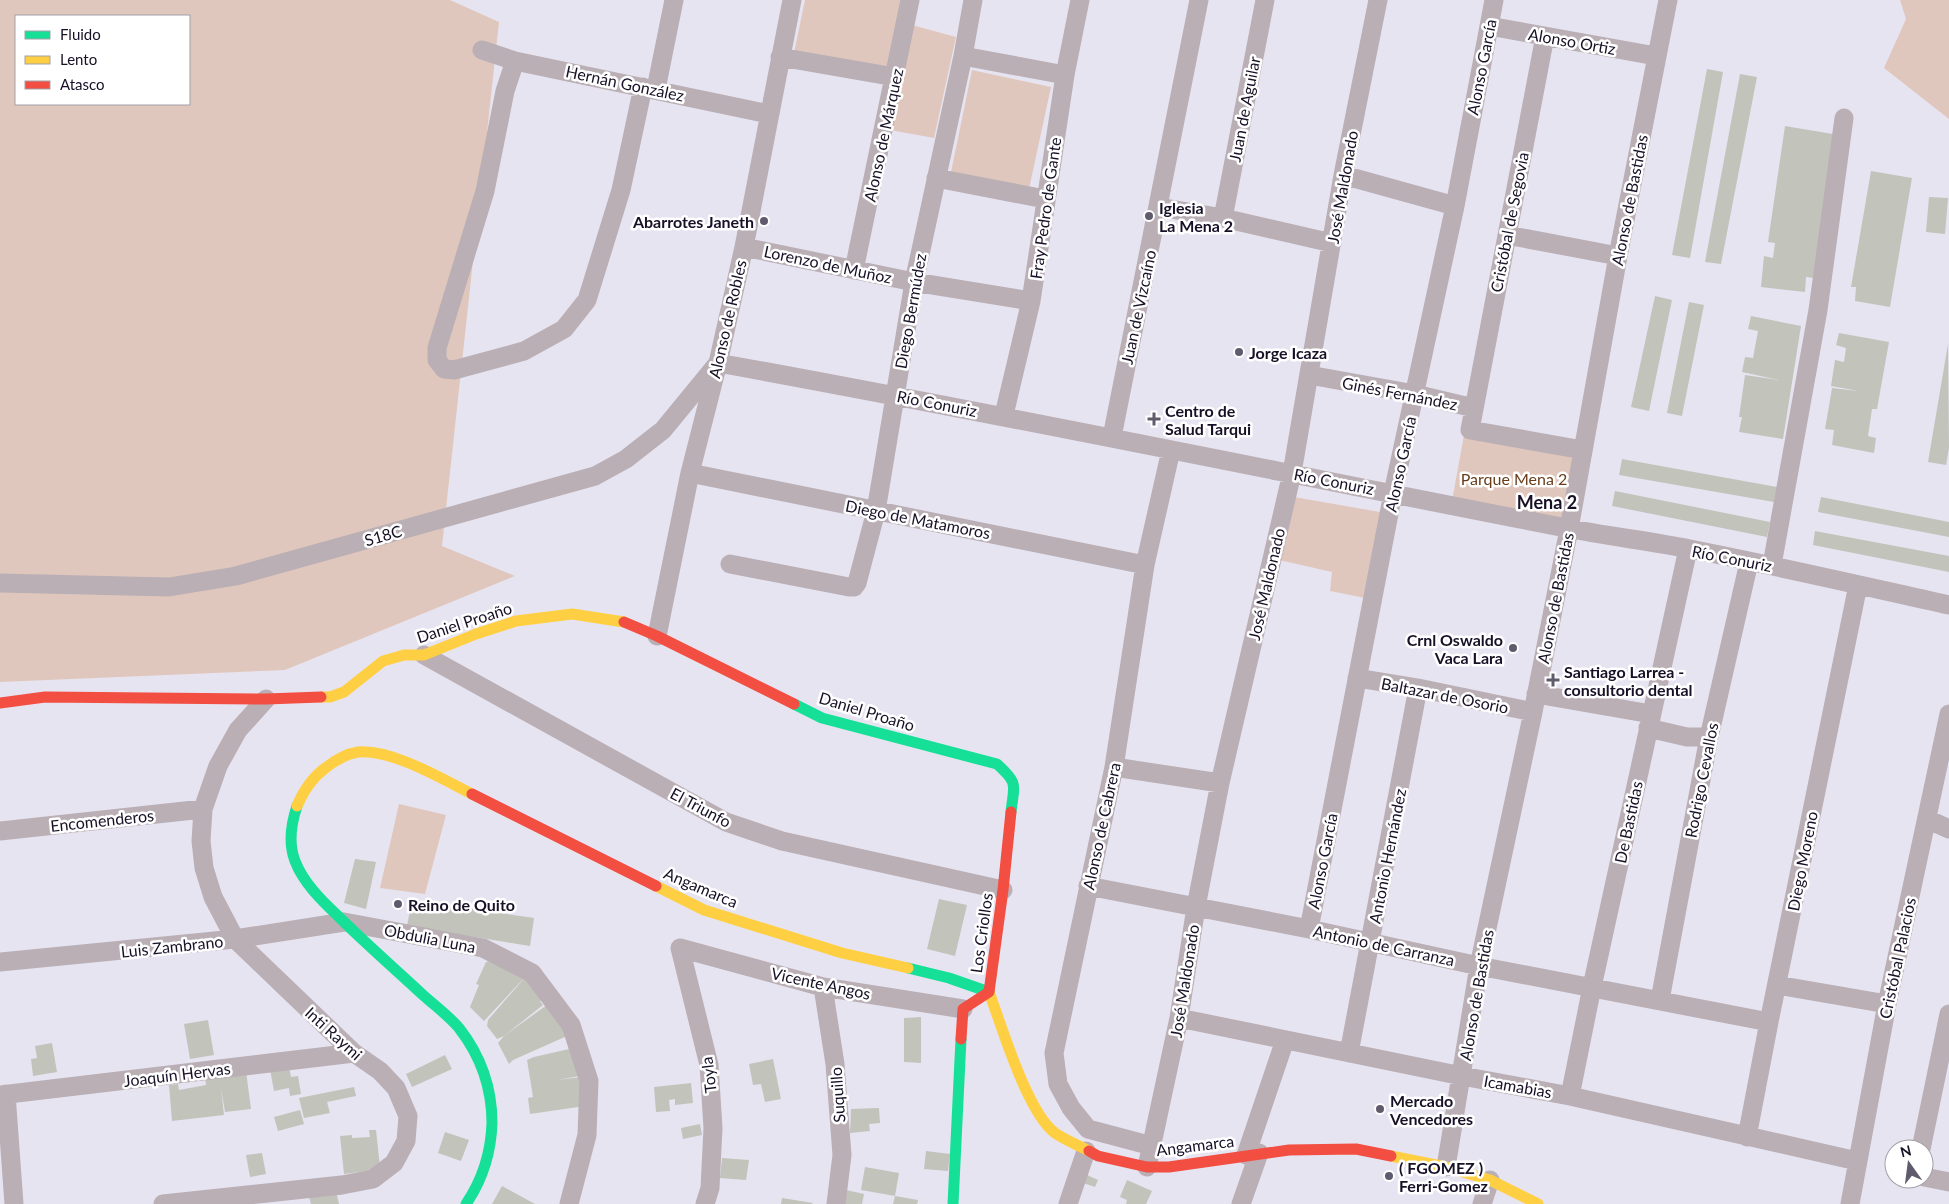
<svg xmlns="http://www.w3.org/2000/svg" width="1949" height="1204" viewBox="0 0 1949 1204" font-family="Lato,sans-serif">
<rect width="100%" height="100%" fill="#e7e4f1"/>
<path fill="#e0c7bd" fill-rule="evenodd" d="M0,0H450L499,22L442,546L515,576L285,670L0,682ZM16,16H189V104H16Z
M805,0H901L890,67L794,53Z
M1900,0H1949V119L1884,68L1906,19Z
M912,25L956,37L934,138L890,130Z
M972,70L1051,87L1029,189L951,172Z
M1464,435L1576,456L1564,521L1452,501Z
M1294,497L1380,512L1365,598L1330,591L1332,572L1279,560Z
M399,804L446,815L425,894L380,888Z"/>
<path fill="#c2c3bb" d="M1707,69L1723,72L1690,258L1672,255Z
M1740,74L1757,77L1721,264L1705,262Z
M1785,126L1833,134L1814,278L1806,277L1805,292L1761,287L1764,256L1773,258L1775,243L1768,242Z
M1871,171L1912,178L1890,307L1855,301L1856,287H1851Z
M1929,197L1948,198L1945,234L1926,232Z
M1655,296L1672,300L1649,411L1631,407Z
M1689,302L1704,305L1682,416L1667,413Z
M1751,316L1801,326L1783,439L1739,432L1742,417H1739L1745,375L1779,380L1742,372L1745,357L1753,358L1758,331L1748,329Z
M1839,333L1889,342L1877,409H1872L1868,436L1876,438L1874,453L1832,445L1834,430L1825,429L1832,388L1859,391L1831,386L1835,360L1844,362L1846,348L1836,345Z
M1948,344L1949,448L1946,465L1928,462Z
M1622,459L1777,487L1774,502L1619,475Z
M1615,491L1770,522L1767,537L1612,506Z
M1821,497L1949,522V537L1818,512Z
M1815,531L1949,556V572L1813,545Z
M355,859L376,862L366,909L344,903Z
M939,899L967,905L955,956L927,949Z
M412,900L534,918L530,946L407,926Z
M490,961L526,976L484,1021L470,1007L479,985L476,984L486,962Z
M527,975L544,999L540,1001L543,1005L504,1036L551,1002L567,1036L513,1060L509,1064L498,1043L504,1036L497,1039L487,1026L488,1020Z
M921,1017V1063L904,1062V1018Z
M208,1020L214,1055L190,1059L184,1024Z
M52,1043L57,1072L33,1076L31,1059L37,1058L35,1046Z
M578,1047L585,1075L558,1080L581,1077L585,1106L530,1114L528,1098L533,1097L527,1060L534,1057Z
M445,1055L452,1069L412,1087L406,1074Z
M773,1059L781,1099L765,1102L761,1084L753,1085L749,1064Z
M288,1061L291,1077L298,1076L301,1094L290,1096L289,1088L274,1091L269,1064Z
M246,1071L251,1109L225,1112L221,1088L224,1115L172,1121L169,1085L178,1084L179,1090L206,1085L205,1077Z
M691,1083L693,1103L675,1105V1099L669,1100L670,1111L656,1112L654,1087Z
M354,1087L356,1096L327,1102L330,1113L304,1118L299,1098Z
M879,1108L880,1123L869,1124L870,1131L850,1133L851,1109Z
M300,1110L304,1124L278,1131L274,1117Z
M700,1124L702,1135L683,1139L681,1128Z
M369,1130H376L380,1167L374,1170L344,1174L340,1136L352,1135V1138L370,1137Z
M445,1132L469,1140L461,1161L438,1153Z
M926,1151L950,1154L948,1171L924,1169Z
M262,1153L266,1174L250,1177L246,1155Z
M722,1158L749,1160L746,1180L720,1178Z
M865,1167L899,1173L895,1196L861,1190Z
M1087,1175L1098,1180L1095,1187L1083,1183Z
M1127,1180L1152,1191L1146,1204H1126L1127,1200L1120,1197Z
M502,1186L535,1204H492Z
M846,1190L864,1194L862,1204H844Z
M336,1191L339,1204H311L309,1197Z
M895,1196L918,1200L917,1204H893Z
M782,1198L813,1203L812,1204H781Z"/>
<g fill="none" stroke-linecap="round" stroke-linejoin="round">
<path stroke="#baafb5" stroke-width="19" d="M1489,26L1656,56
M1545,36L1470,430L1583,450
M482,50L515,61L769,114
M963,56L1065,75
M780,57L895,77
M515,61L505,91L485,191L437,348V360L444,369L454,370L524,351L564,329L587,300L621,190L643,87
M656,89L674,0
M1343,175L1455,206
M936,178L1045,199
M1159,207L1223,218L1332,243
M1223,218L1265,0
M1507,235L1618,256
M744,247L914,282L1031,301
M854,270L910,0
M718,363C1001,414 1283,473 1566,528C1607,536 1649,541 1690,549C1777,566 1863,586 1949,605
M1309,375L1415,394L1474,408
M1004,415L1031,301L1065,75L1080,0
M1112,437L1199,0
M690,473L1145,565
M730,564L849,587H854L857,583L876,511L914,282L963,56L973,0
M1772,565L1818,310L1844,118
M0,583L169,587L236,576L595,476L626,459L663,430L718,363
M657,636L690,473L718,363L744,247L792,0
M424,655L726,822L782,841L1003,890
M1357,678L1418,688L1533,712
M1536,694L1651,714
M1648,728L1687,737H1709
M1114,767L1220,783
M1927,819L1949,829
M0,831L203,809
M1088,886L1309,929L1479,966L1769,1022
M1309,929L1393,493L1455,206L1494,0
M0,962L235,939L344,922L483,948L532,973L571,1025L589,1081L587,1135L569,1204
M1777,985L1887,1004
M823,987L835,1064L842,1155L836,1204
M1660,1000L1709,737L1749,562
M1179,1018L1462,1076L1570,1096L1857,1161
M1349,1053L1418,688
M6,1094L14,1204
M0,1095L354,1053
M1570,1096L1592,987L1688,549
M1747,1137L1769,1022L1858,585
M1152,1146L1088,1129L1071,1108L1058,1084L1054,1053L1114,767L1145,565L1171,450
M1921,1149L1949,1014
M1246,1155L1285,1040
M1147,1167L1179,1018L1196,907L1220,783L1292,473L1343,175L1378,0
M1446,1167L1479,966L1533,712L1569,529L1618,256L1668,0
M1924,1177L1949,1182
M163,1204L342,1185L373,1179L394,1163L406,1141L408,1116L396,1088L380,1071L354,1053L235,939L213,897L204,868L201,841L203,809L218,766L238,730L266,699
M705,1204L710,1188L713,1128L709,1065L680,948L823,987L963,1009
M1068,1204L1086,1151
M1241,1204L1259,1153
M1482,1204L1490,1180
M1850,1204L1887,1004L1949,714"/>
<path stroke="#16e098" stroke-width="11" d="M794,704L822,718L997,764C1019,784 1014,784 1011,812
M297,806C291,824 288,843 295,861C303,882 321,900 337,915C364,942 394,968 423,995C434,1005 449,1016 459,1028C480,1055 492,1088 492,1123C491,1153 483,1179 466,1204
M908,968L949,978L989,992
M953,1204L961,1039"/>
<path stroke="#ffcf43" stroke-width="11" d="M321,697H330L344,692L383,661L404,655H424L476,634L516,621L572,614L624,622
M297,806C303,792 312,778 324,769C334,761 345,754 358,752C392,749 442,779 472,794
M656,886L704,910L842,953L908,968
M989,992C1002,1027 1027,1112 1055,1133C1065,1140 1078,1145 1089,1151
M1391,1156L1446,1167L1490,1180L1538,1204"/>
<path stroke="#f24e42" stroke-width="11" d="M624,622L657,636L794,704
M0,703L45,697L266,699L321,697
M472,794L656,886
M961,1039L963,1009L989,992L1003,890L1011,812
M1089,1151L1098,1156L1147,1167H1169L1289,1150L1356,1149L1391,1156"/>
</g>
<g fill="#605a6d" stroke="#fff" stroke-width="2">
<circle cx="1149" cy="216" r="5"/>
<circle cx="764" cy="221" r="5"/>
<circle cx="1239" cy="352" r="5"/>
<path d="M1151.5 411.5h5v5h5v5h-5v5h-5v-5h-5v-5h5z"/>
<circle cx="1513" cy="648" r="5"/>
<path d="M1550.5 672.5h5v5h5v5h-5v5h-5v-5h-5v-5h5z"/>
<circle cx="398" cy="904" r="5"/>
<circle cx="1380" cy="1109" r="5"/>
<circle cx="1389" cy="1176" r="5"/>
</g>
<g text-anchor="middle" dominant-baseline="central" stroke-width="5" stroke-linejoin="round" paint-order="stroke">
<g font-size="16" fill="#171026" stroke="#fff">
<text transform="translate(1572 41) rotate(10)">Alonso Ortiz</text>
<text transform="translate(1481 67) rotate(-79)">Alonso García</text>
<text transform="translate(625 83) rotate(12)">Hernán González</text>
<text transform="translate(1244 109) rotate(-79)">Juan de Aguilar</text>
<text transform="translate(883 135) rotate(-78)">Alonso de Márquez</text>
<text transform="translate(1342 187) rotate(-80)">José Maldonado</text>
<text transform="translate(1629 200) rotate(-79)">Alonso de Bastidas</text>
<text transform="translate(1045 208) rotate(-82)">Fray Pedro de Gante</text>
<text transform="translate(1509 222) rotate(-79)">Cristóbal de Segovia</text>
<text transform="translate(828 264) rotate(12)">Lorenzo de Muñoz</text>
<text transform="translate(1138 307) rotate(-78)">Juan de Vizcaíno</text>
<text transform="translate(910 311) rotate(-80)">Diego Bermúdez</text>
<text transform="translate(727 319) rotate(-77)">Alonso de Robles</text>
<text transform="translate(1400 393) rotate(11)">Ginés Fernández</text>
<text transform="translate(937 403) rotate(11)">Río Conuriz</text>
<text transform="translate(1400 464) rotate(-78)">Alonso García</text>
<text transform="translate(1334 481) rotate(11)">Río Conuriz</text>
<text transform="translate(918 519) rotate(11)">Diego de Matamoros</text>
<text transform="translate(383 535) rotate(-16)">S18C</text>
<text transform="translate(1732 558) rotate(11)">Río Conuriz</text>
<text transform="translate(1266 584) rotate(-77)">José Maldonado</text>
<text transform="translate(1555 598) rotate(-79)">Alonso de Bastidas</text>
<text transform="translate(464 622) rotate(-18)">Daniel Proaño</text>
<text transform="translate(1445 695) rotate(11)">Baltazar de Osorio</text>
<text transform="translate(867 711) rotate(17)">Daniel Proaño</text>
<text transform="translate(1701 780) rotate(-79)">Rodrigo Cevallos</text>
<text transform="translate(701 807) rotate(28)">El Triunfo</text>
<text transform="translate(102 820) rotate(-6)">Encomenderos</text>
<text transform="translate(1628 822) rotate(-78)">De Bastidas</text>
<text transform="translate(1101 826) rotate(-78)">Alonso de Cabrera</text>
<text transform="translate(1387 856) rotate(-79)">Antonio Hernández</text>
<text transform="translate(1322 861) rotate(-79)">Alonso García</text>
<text transform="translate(1802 861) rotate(-79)">Diego Moreno</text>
<text transform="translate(701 887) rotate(23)">Angamarca</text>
<text transform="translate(981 933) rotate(-82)">Los Criollos</text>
<text transform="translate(430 938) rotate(11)">Obdulia Luna</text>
<text transform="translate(1384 945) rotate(12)">Antonio de Carranza</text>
<text transform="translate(172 946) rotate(-6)">Luis Zambrano</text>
<text transform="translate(1897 958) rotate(-78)">Cristóbal Palacios</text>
<text transform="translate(1184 981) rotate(-81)">José Maldonado</text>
<text transform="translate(821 983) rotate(12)">Vicente Angos</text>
<text transform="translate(1476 995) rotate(-80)">Alonso de Bastidas</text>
<text transform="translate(334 1033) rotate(42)">Inti Raymi</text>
<text transform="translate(177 1074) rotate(-7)">Joaquín Hervas</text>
<text transform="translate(708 1075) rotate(-97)">Toyla</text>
<text transform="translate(1518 1086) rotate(10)">Icamabias</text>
<text transform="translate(837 1095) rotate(-94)">Suquillo</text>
<text transform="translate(1195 1145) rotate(-7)">Angamarca</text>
</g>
<g font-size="16" font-weight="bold" fill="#171026" stroke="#fff" text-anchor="start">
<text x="1159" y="207">Iglesia<tspan x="1159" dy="18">La Mena 2</tspan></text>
<text x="754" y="221" text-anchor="end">Abarrotes Janeth</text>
<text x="1249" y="352">Jorge Icaza</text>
<text x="1165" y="410">Centro de<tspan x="1165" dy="18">Salud Tarqui</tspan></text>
<text x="1503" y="639" text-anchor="end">Crnl Oswaldo<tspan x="1503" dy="18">Vaca Lara</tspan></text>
<text x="1564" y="671">Santiago Larrea -<tspan x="1564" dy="18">consultorio dental</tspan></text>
<text x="408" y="904">Reino de Quito</text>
<text x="1390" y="1100">Mercado<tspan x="1390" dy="18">Vencedores</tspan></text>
<text x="1399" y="1167">( FGOMEZ )<tspan x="1399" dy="18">Ferri-Gomez</tspan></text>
</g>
<g font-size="16" fill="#693d1b" stroke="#fff">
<text x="1514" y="478">Parque Mena 2</text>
</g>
<g font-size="18" font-weight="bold" fill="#171026" stroke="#fff">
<text x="1547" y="502">Mena 2</text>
</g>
</g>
<rect x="15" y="15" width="175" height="90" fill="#ffffff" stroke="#a29fa8"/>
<rect x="25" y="31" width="25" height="8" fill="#16e098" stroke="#a29fa8"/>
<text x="60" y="40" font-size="15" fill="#171026">Fluido</text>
<rect x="25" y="56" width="25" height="8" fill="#ffcf43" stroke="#a29fa8"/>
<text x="60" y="65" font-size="15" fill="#171026">Lento</text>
<rect x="25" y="81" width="25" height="8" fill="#f24e42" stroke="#a29fa8"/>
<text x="60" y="90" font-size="15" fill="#171026">Atasco</text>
<g transform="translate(1909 1164) rotate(346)"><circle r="24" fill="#ffffff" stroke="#a29fa8"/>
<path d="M0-4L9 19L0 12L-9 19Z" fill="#605a6d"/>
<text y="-8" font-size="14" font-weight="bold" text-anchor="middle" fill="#171026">N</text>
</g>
</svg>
